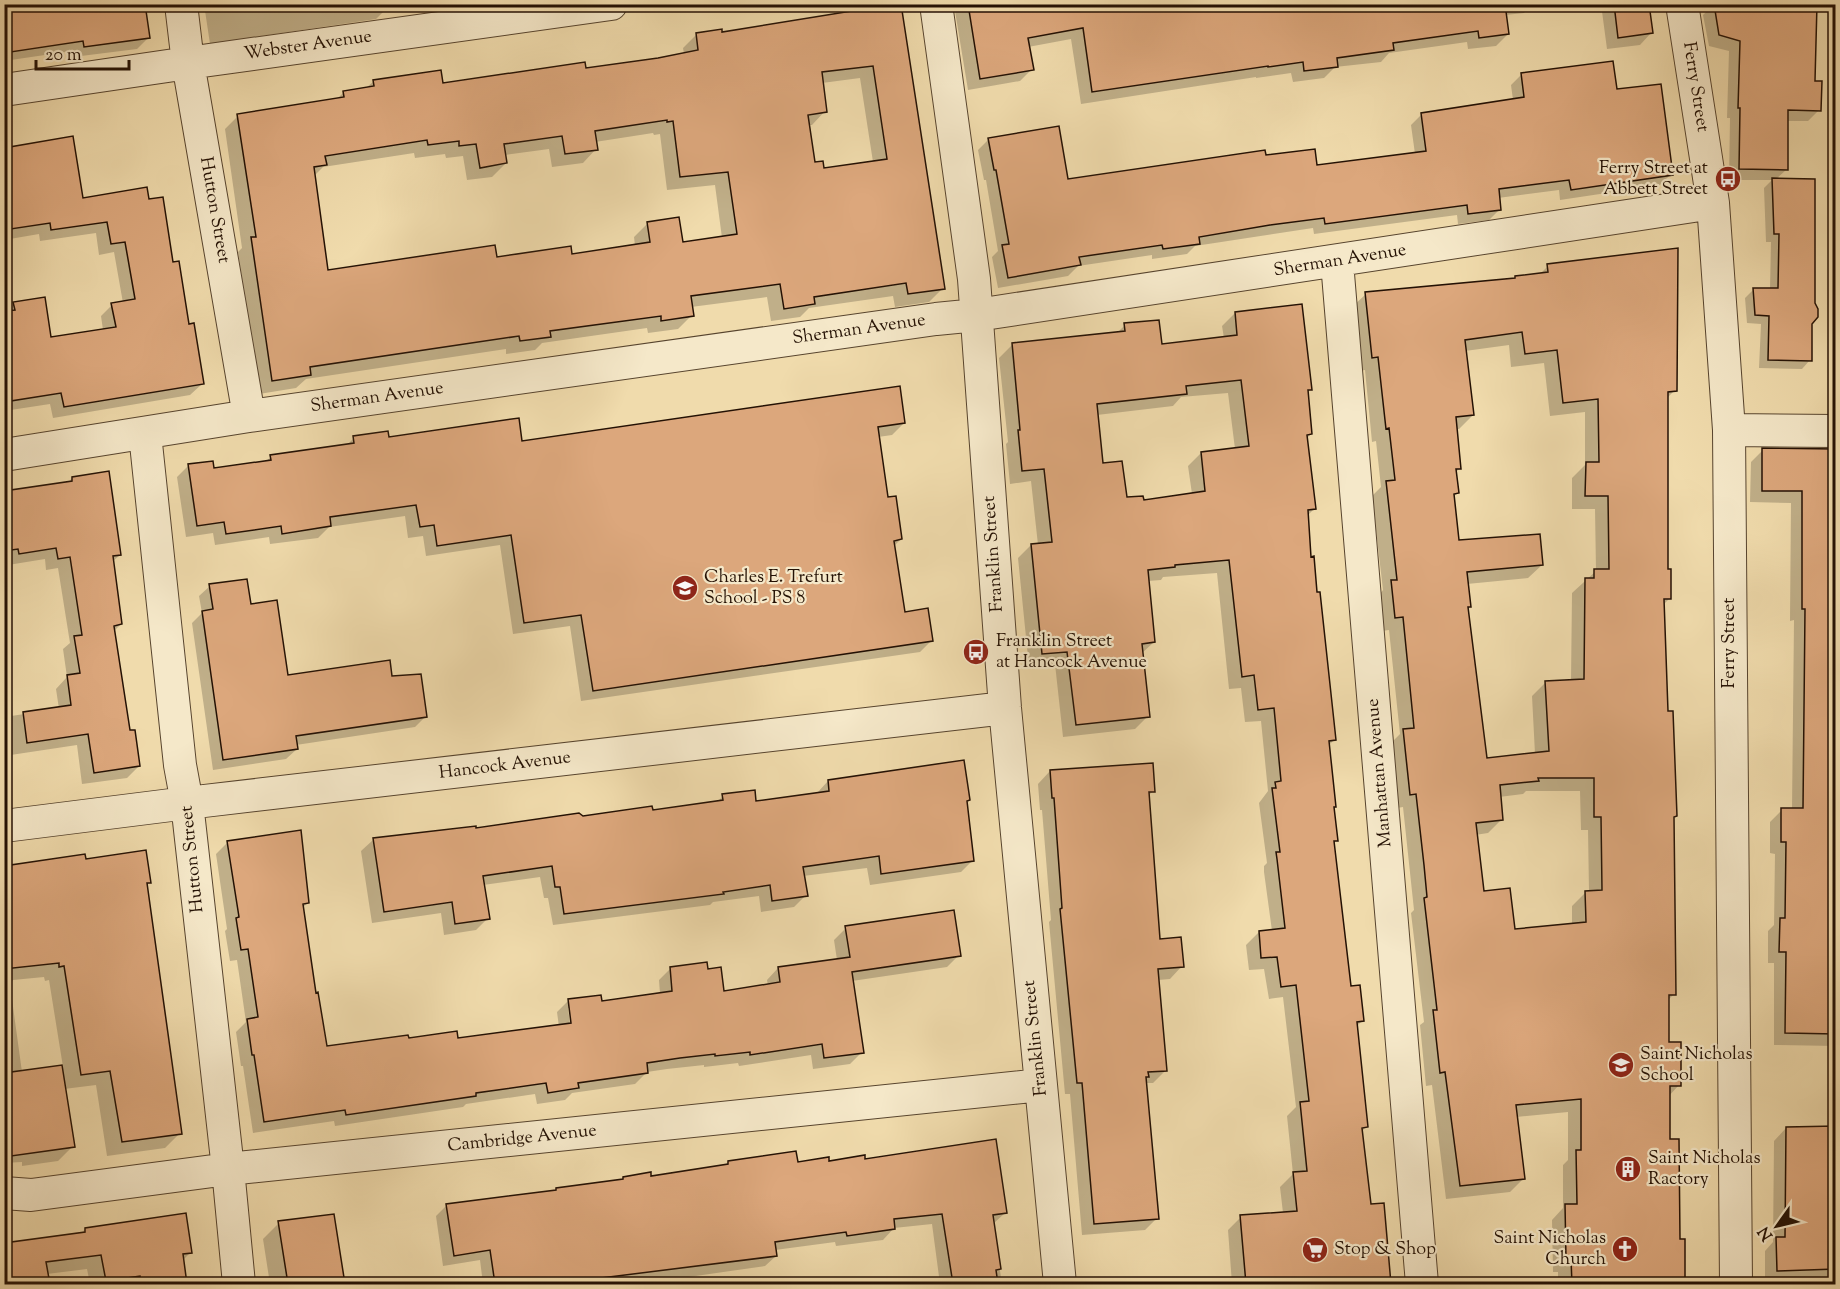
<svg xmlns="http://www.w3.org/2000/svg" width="1840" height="1289" viewBox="0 0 1840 1289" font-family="'Sorts Mill Goudy',serif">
<rect width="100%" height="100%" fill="#f0dbac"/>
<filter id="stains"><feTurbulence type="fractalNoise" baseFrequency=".00333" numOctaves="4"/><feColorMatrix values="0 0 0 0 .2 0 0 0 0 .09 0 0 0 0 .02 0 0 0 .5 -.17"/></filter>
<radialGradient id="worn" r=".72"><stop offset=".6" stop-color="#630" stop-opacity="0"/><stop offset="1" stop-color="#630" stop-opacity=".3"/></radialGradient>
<path fill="#0003" fill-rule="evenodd" d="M4,4L148,38L137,49L73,57L72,51L4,61Z
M204,4H391L376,19L210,44Z
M961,4H1532L1524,13L1505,15L1508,34L1496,46L1468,49L1467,42L1389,53L1381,62L1335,67L1324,78L1293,82L1291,73L1256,78V77L1081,104L1071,39L1028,47L1032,69L1020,81L968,90L955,11Z
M1601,4H1648L1651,33L1640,45L1607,49Z
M1706,4H1815L1814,82L1819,110L1808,121H1787L1786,170L1776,179L1811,324L1810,360L1802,369L1759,368L1761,324L1747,323L1745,298L1754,289H1770L1771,242H1766L1764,188L1772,180H1729L1730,118H1727L1729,51L1709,46L1703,15L1708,10Z
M900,5L943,288L929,302L895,307L893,296L809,308L800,317L771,321L767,297L691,307L692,315L678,329L648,333L647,328L542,343L535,350L506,354V349L306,379L296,388L259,394L238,252L242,248L225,129L238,116L336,100L344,92L366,88L374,81L441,84L584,70L684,54L683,48L697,34L721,33ZM860,78L873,162L823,170L814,164L808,125H812L825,111L822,83ZM653,133L654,135L660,134L667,190L715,185L722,238L681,244L648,223L634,237L635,246L571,255L496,259L326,272L314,176L323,167L414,153L415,158L445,154L446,158L463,156L467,180L492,177L506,163L505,155L549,149L552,167L583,163L596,149L595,142Z
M1522,74L1615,91L1671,174L1660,185L1560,200L1559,190L1498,198L1500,209L1489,220L1458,224L1457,215L1314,234L1313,228L1195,246L1187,254L1152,259V255L1078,266L1068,276L998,288L992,257L998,251L986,180H984L978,150L989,139L1067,181L1265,157L1315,167L1415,154L1411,125L1422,114L1513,100L1511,85Z
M4,148L81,199L148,201L172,263L202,384L190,395L53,418L50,404L4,411V313L14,303L50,339L103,330L101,316L112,305L123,303L114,252L99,255L96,233L40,241L39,234L4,240Z
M1548,266L1675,390L1666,399L1667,571L1670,598L1663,605L1666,712L1675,816L1673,818L1674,994L1667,1001L1668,1044L1679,1085L1668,1097V1140L1678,1241H1683V1284H1558V1272H1553L1552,1220L1563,1208V1165L1568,1160V1112L1516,1117L1524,1178L1510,1192L1446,1199L1432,1085L1426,1086L1420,1025L1424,1022L1411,913L1414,910L1403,807L1397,808L1390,744L1400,734L1389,630L1382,631L1378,596L1383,590L1372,496L1381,487L1376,441L1372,442L1365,370L1359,371L1352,307L1366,294L1514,279L1539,275ZM1509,345L1511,367L1544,363L1550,416L1585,412V465L1572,478V509H1595L1596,571L1572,593L1571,681L1546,682L1532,696L1535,754L1486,759L1467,609L1470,606L1467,584L1528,578L1542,565L1458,542L1453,498L1457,493L1455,473L1460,468L1456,429H1459L1473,415L1465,351ZM1526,791H1580L1581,830H1588L1589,892H1586L1572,906V925L1514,930L1482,893L1475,835L1488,833L1501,820L1499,797L1523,794Z
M1235,313L1310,389L1307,393L1311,434L1306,439L1314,509L1307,516L1310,558L1334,740L1328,746L1336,840L1333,844L1349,988L1363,1020L1356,1027L1366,1127L1361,1132L1369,1206L1382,1205L1389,1284H1232L1228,1230L1241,1217L1283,1213L1280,1187L1293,1174L1287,1116L1296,1107L1283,997L1269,999L1264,969L1249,970L1246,945L1259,932L1272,931L1264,872V866L1267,863L1259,803L1268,791L1261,721L1245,722L1241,688L1229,689L1217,573L1163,577L1161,580L1148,581L1154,642L1141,654L1148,716L1135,729L1063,737L1055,664L1029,667L1018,558L1031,545H1038L1031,481L1010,484L1006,444L1008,442L999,358L1012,345L1116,334L1125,325L1161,345L1224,338L1222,326ZM1228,393L1235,449L1201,453L1188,466L1192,494L1142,501L1125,499L1102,465L1097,415L1173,406L1181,397Z
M904,423L892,435L878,437L887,499L901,539L894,546L904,613L932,640L920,652L581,701L570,626L513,634L500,545L426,556L423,536L408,538L405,516L329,527L318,538L270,544L269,537L215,545L213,533L186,537L177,477L188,466L213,470L265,462L271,457L346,446L354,438L521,443Z
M1836,449V1046L1774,1045V963H1768V931L1774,925L1775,854L1770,853V822L1782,810H1792L1794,620L1790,621L1791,503L1750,502L1751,462L1763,450Z
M72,478L120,555L112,562L121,624L114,631L128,732L139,766L127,778L82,784L77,745L4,756V717L59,709L56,689L67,677L63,649L70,643L58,568L46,570L45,559L8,565L7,560H4V491L68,483Z
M210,586L249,606L287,676L391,677L426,716L415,727L296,745L297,749L286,759L213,770L192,623L202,613L199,596Z
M1050,771L1153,791L1148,796L1159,941L1182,966L1170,979L1158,980L1165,1071L1153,1083H1145L1157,1218L1145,1230L1082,1235L1070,1094H1065L1049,922L1051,920L1042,810H1040L1038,784Z
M828,781L968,800L966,802L973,860L961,872L870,885L867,868L803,876L806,895L794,907L761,912L759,896L713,902L710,905L553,925L548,898H544L540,877L483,885L488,918L476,930L444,935L441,913L372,923L361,851L373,840L474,828L475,830L651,812L717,802L723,796L755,803L817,793Z
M228,842L308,903L302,908L314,994L326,1047L407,1040H457L559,1027L557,1012L568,1001L601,1002L660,994L659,980L671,968L707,971L723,993L768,986L767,980L778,968L837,960L834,940L846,928L959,955L947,967L852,981L862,1052L850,1064L813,1069L811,1055L739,1066L738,1063L704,1067V1065L667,1069L647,1072L635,1084L572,1093L565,1100L537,1104L535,1094L466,1104L463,1107L335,1126L334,1121L253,1133L243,1066H241L236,1032L246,1022L237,960L230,961L225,931L227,929L216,854ZM568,1008H571L574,1031H571Z
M84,860L150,882L146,886L180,1133L165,1148L107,1156L96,1085L64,1089L73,1146L58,1161L22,1166V1162L4,1163V868ZM44,977L45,981L49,980L63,1067L22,1072L10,985L13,980Z
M1786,1128H1836V1284H1765V1251L1773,1242L1774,1141Z
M864,1160L1005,1213L993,1224L1002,1284H940L932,1224L894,1228L883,1240L836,1246L835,1242L775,1250L776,1256L765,1266L661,1281V1284H483L480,1260L443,1266L436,1216L447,1205L554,1191L556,1189L621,1181L623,1178L650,1177L724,1166L728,1162L796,1163Z
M333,1215L343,1284H270L263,1239L279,1223Z
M85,1229L190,1253L182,1261L185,1284H90L87,1269L47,1274L48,1284H4V1245L81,1234Z"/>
<path fill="#dca77c" stroke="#241104" stroke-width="1.5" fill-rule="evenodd" d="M4,4H145L150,38L84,47L83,41L4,53Z
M895,4H901L945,289L908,294L906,283L814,297L815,304L784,309L780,284L691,296L694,316L661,321V316L550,331L551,337L520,341L519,336L310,367L311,375L272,381L251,237H256L237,114L344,97L343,91L374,86L373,80L441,70L443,83L585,62L586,68L658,58L698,50L696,33L722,29V32ZM873,66L887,159L824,168L823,161L815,162L808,115L827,112L822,72ZM667,120V122L673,121L680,177L728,172L737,234L683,242L679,217L647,222L650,242L572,254L571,246L497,257L495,245L328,270L314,167L327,165L325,156L427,140L428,145L459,141V146L476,144L480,168L507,163L504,144L562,136L565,154L598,150L595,131Z
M968,4H1505L1509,34L1479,38L1478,31L1393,43L1394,50L1337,58L1338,67L1304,71L1303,62L1268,67V66L1092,92L1083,28L1028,38L1034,70L980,79Z
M1614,4H1649L1653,33L1618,38Z
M1714,4H1817L1815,81H1822L1821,111L1788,110V170L1739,169L1740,108H1738L1740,41L1719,35Z
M1613,61L1617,89L1661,84L1673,175L1571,190L1569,180L1499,189L1501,210L1468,214L1467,205L1325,224L1324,218L1270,225L1199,237L1200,244L1163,249L1162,245L1079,257L1081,265L1008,278L1002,245L1009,244L996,170H994L988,138L1059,126L1068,179L1265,150L1266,155L1315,149L1317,165L1426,151L1421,113L1524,97L1521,73Z
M73,136L83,198L147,187L149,199L163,197L173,262L179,261L189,324L194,323L204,384L64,407L61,393L4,402V311L15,310L13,302L45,297L51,337L116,327L111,303L135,299L125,242L111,244L107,222L51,230L50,223L4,230V148Z
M1772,178L1815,179V303L1818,309V317L1812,324V361L1768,360L1769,316L1755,315L1753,288H1778L1779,234H1774Z
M1678,248L1677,391L1668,392V569H1671V599H1664L1668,711H1673L1677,816L1674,817L1676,995H1669V1042H1681V1086H1670V1139H1679L1680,1239H1685V1284H1572L1571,1259H1566L1565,1204H1577L1576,1150H1581V1099L1516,1105L1525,1179L1460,1186L1445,1072L1440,1073L1433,1010H1437L1424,898L1427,897L1424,865L1416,794L1410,795L1403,729L1414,728L1403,617L1395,618L1391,580H1397L1386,481L1395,480L1389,428L1386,429L1378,357L1372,358L1365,292L1515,278V276L1548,272L1547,264ZM1522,332L1525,354L1557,350L1563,403L1598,399L1599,462H1586L1585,496H1608L1609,569H1594V578H1585L1584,679L1545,681L1549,751L1487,758L1468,607H1471L1467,572L1543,565L1540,534L1459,540L1454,494L1459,493L1456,469H1461L1456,417L1474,415L1465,340ZM1538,778H1594V817H1601L1602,890L1585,891L1586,922L1515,929L1510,888L1484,891L1476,823L1503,820L1500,785L1539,781Z
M1302,304L1312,390H1308L1312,434L1307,435L1316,509L1308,510L1311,557L1314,556L1317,592H1320L1336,740L1329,741L1336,807H1334L1338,841H1334L1351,986L1360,985L1364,1021L1357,1022L1368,1127L1362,1128L1371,1204L1384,1203L1391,1284H1246L1240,1215L1297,1211L1293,1172L1307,1171L1300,1102L1309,1101L1296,985L1281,987L1277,957L1261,958L1259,931L1285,928L1277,859L1276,852H1280L1272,788H1276L1275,782L1281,781L1274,708L1258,710L1254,675L1242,677L1229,560L1175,565V567L1148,570L1155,642L1142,644L1150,717L1076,725L1067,652L1042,654L1031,544L1052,542L1044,469L1022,471L1018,430H1020L1012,343L1125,331L1124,323L1159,320L1162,344L1237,335L1235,312ZM1241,380L1249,446L1201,452L1205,491L1144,500L1143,496L1127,497L1122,461L1103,463L1097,404L1187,394L1186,386Z
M900,386L905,423L878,427L888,497L896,496L902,539L894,541L905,612L928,608L933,641L593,691L581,615L524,623L511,535L437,546L434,525L420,527L416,505L330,517L331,526L282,534L281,526L226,534L224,522L197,526L188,464L213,461L214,468L271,460L270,455L354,443L353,436L388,431L389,437L519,418L522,441Z
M1762,448L1836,449V1034L1785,1033L1786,952H1779L1780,918H1785L1786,842H1781V808H1803L1805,609H1802V491H1762Z
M109,471L121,555L113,556L122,624L114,626L130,730H135L140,766L94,773L88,734L27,743L23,712L71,705L67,675L80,673L74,636L82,635L70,557L58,559L56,548L19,554L18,549L4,551V491L72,481V477Z
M247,579L251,604L277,600L288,675L390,660L392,676L421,674L427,717L296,736L298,749L223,760L202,611L213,609L209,584Z
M964,760L970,800L967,801L974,861L881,874L879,856L803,867L808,896L772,901L770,885L723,892L724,894L564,914L560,887H555L552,866L483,876L490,919L455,924L452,902L384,912L373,838L476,826V828L579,813L583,816L652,806L653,810L723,800L722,794L755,790L756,801L829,791L828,780Z
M1153,763L1155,792H1149L1160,939L1181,937L1184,967L1158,969L1167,1071L1148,1072L1149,1077H1146L1159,1219L1094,1224L1082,1083H1077L1060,909L1062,908L1054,798H1052L1050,770Z
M301,830L309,903L303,904L316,993L318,992L327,1046L408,1035L409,1038L457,1031L458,1038L571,1023L568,999L601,995L602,1001L672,991L670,967L707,962L708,969L721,967L724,991L780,982L778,967L850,957L845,926L954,910L961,956L852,972L864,1053L824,1058L822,1044L750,1055V1052L715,1056V1054L680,1058L647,1063L648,1073L578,1083L579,1088L548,1093L546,1083L476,1093V1096L346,1115L345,1110L264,1122L254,1055H252L247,1019L258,1017L248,949L241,950L236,918L239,917L227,841Z
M146,850L151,883H147L182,1134L122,1142L110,1071L81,1075L64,966L59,967V963L4,969V866L85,854L86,859Z
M62,1065L75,1147L4,1157V1073Z
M1836,1126V1269L1777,1271L1776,1237H1785L1786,1127Z
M996,1139L1007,1213L993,1215L1001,1269L996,1270L998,1284H953L942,1214L894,1219L895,1229L847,1236L846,1232L775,1242L777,1256L553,1284H495L490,1250L454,1256L446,1204L556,1190V1188L623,1179V1177L651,1172V1176L728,1164V1161L796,1151L798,1162L829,1157V1161L865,1155V1159Z
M186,1213L192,1253L183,1254L187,1284H141L140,1276L106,1281L101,1255L46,1262L50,1284H4V1243L85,1232V1228Z
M334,1214L345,1284H288L278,1221Z"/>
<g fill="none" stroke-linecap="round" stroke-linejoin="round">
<g stroke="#57442e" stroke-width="34">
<path id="minor" d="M181,4L188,63L249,416
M936,4L974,279L1005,708L1060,1284
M1682,4L1713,203L1729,430L1736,1284
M4,90L188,63L611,4
M1337,262L1422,1284
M1729,430L1836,431
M145,434L180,765L187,803L228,1169L239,1284
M4,455L249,416L936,319L977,315L1713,203
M4,826L187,803L1005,708
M4,1193L31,1195L228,1169L1041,1085"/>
</g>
<use href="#minor" stroke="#f5e8c9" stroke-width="32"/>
</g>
<defs>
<g id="bus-disc" transform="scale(1.35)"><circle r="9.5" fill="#8f2418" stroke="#f5e8c9"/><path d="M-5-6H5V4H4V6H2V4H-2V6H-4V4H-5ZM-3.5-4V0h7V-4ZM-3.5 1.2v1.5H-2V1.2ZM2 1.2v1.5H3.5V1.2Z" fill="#fff"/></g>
<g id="school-disc" transform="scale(1.35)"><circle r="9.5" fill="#8f2418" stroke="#f5e8c9"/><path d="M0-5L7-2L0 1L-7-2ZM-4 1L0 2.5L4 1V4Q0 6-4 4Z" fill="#fff"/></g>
<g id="building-disc" transform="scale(1.35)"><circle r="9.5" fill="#8f2418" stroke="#f5e8c9"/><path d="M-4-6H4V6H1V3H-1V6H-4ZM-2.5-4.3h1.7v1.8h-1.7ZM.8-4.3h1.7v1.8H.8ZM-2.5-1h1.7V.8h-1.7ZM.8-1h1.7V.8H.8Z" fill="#fff"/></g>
<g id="church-disc" transform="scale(1.35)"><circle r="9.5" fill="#8f2418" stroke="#f5e8c9"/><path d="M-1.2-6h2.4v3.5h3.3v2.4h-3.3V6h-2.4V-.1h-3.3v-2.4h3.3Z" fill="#fff"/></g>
<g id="supermarket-disc" transform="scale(1.35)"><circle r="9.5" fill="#8f2418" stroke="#f5e8c9"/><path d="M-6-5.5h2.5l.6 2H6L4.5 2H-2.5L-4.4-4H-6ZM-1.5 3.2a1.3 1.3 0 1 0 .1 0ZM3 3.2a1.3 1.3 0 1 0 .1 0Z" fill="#fff"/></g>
</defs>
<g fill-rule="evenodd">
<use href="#bus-disc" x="1728" y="179"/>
<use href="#school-disc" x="685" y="588"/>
<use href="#bus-disc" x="976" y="652"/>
<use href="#school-disc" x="1621" y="1065"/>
<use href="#building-disc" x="1628" y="1169"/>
<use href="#church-disc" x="1625" y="1249"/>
<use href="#supermarket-disc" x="1315" y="1250"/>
</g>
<g text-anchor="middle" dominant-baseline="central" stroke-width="4.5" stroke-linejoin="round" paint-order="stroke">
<g font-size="18" fill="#241104" stroke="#f5e8c9">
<text transform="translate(308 46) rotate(-8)">Webster Avenue</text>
<text transform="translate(1695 87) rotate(81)">Ferry Street</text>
<text transform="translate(214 210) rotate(80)">Hutton Street</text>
<text transform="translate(1340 261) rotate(-9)">Sherman Avenue</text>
<text transform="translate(859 330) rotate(-8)">Sherman Avenue</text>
<text transform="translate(377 398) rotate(-8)">Sherman Avenue</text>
<text transform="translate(994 554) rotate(-94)">Franklin Street</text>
<text transform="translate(1730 643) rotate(-90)">Ferry Street</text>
<text transform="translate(505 766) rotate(-7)">Hancock Avenue</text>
<text transform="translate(1380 773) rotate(-95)">Manhattan Avenue</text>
<text transform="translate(193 859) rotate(-96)">Hutton Street</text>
<text transform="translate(1036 1038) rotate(-96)">Franklin Street</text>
<text transform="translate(522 1139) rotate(-6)">Cambridge Avenue</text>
</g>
<g font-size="18" fill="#241104" stroke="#f5e8c9" text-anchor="start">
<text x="1708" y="169" text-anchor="end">Ferry Street at<tspan x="1708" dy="21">Abbett Street</tspan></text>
<text x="704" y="578">Charles E. Trefurt<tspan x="704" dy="21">School - PS 8</tspan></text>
<text x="996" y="642">Franklin Street<tspan x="996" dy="21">at Hancock Avenue</tspan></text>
<text x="1640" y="1055">Saint Nicholas<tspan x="1640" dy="21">School</tspan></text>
<text x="1648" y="1159">Saint Nicholas<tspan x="1648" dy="21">Ractory</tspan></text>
<text x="1606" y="1239" text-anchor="end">Saint Nicholas<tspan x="1606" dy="21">Church</tspan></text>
<text x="1334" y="1250">Stop &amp; Shop</text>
</g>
</g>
<rect width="1840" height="1289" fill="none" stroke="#f0dbac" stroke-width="24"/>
<rect x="6" y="6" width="1828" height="1277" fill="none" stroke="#241104" stroke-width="3"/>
<rect x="12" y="12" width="1816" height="1265" fill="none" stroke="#241104" stroke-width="1.5"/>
<g transform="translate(1777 1226) rotate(236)" stroke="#f5e8c9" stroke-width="4.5" paint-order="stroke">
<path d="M0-4.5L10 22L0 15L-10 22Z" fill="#241104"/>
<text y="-9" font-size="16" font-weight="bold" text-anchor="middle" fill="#241104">N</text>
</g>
<path d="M36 60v9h93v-9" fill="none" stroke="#241104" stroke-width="3"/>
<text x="45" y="60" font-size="18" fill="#241104" stroke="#f5e8c9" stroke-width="4.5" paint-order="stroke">20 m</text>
<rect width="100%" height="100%" filter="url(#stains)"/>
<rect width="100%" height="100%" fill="url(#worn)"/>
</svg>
